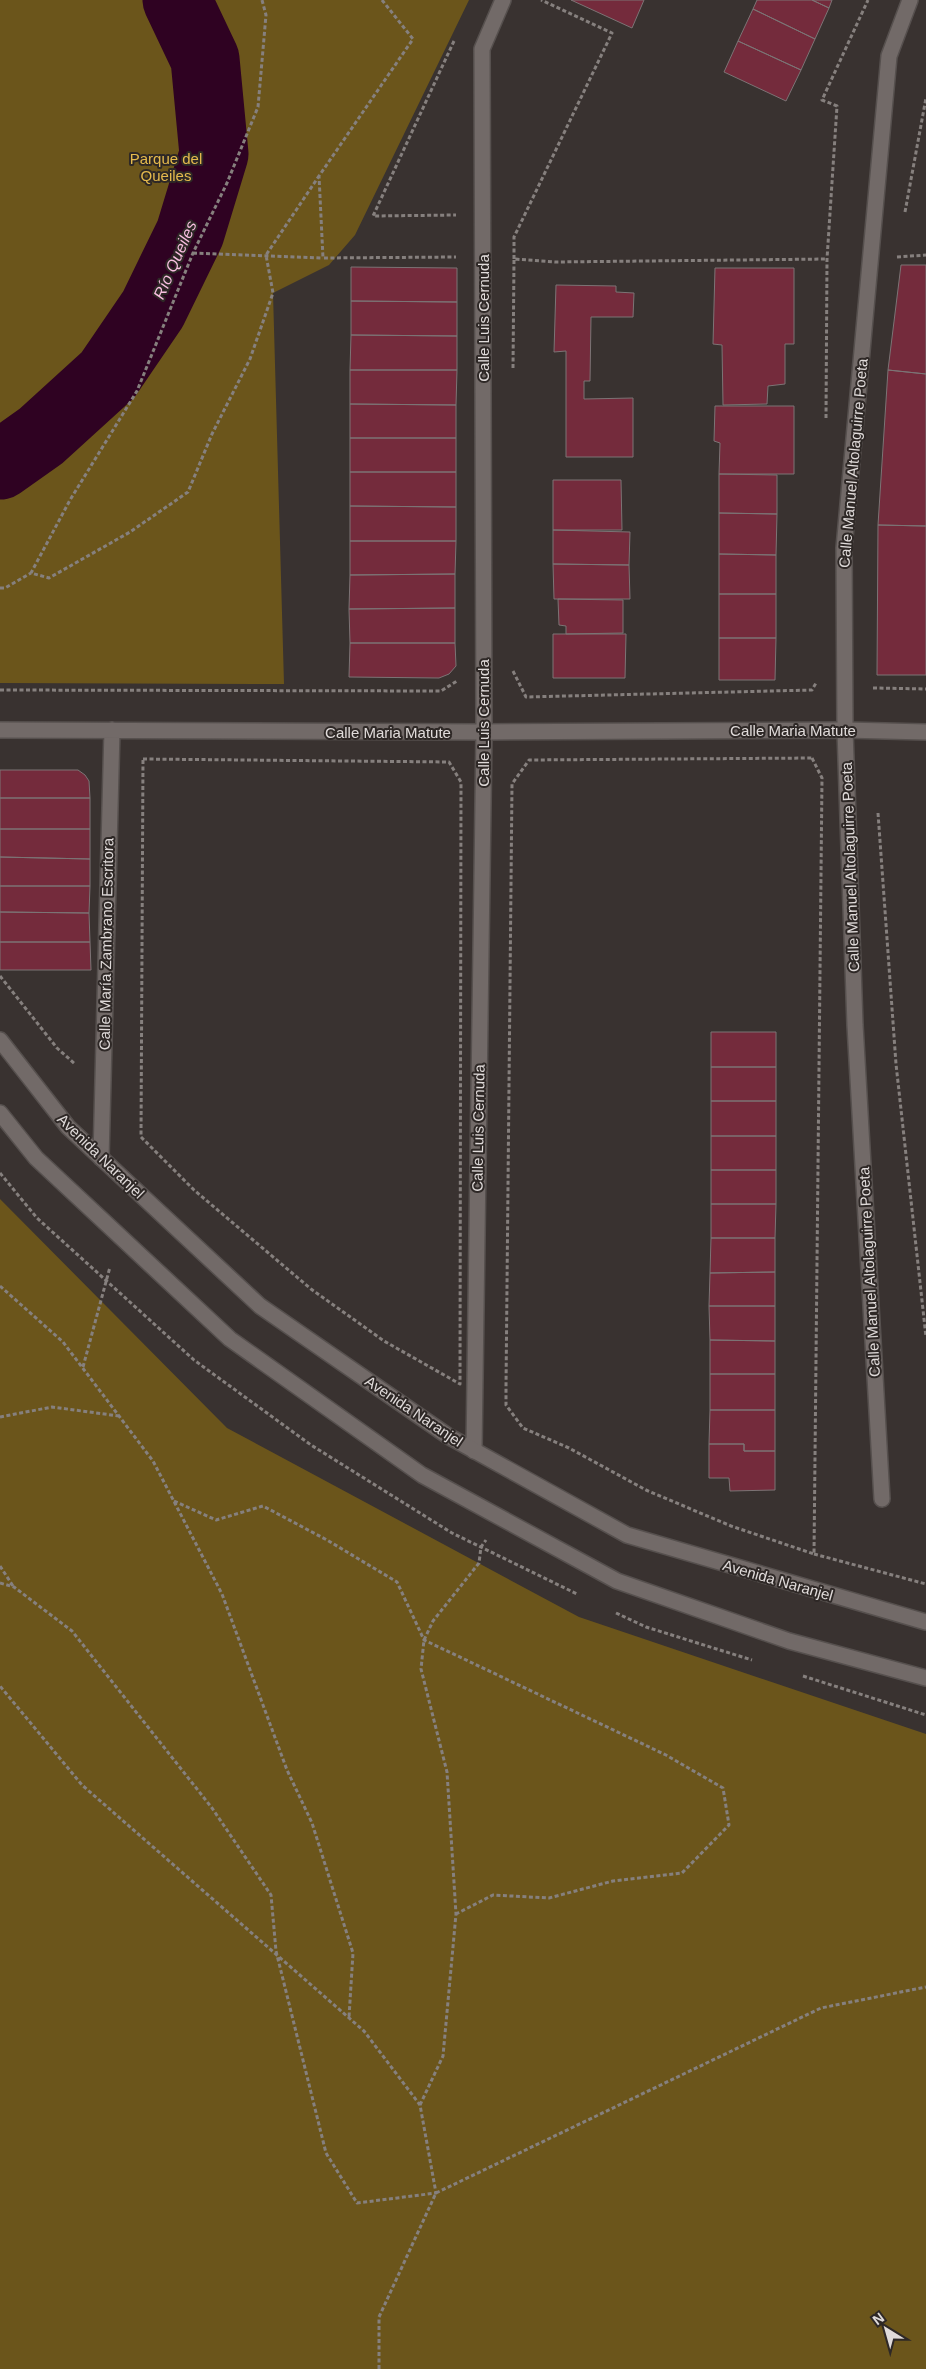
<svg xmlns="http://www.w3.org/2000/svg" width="926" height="2369" viewBox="0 0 926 2369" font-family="Helvetica,sans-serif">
<rect width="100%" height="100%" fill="#393230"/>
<path fill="#6b551b" d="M0,0H469L355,235L329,265L273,293L284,684L0,683Z
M0,1199L227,1428L579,1617L926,1734V2369H0Z"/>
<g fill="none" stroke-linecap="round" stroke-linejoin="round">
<path stroke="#2f0222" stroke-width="69" d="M0,465L41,436L108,375L153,309L190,233L214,154L205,59L177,0"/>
</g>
<path fill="#742b3c" stroke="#7c7475" d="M571,0H644L632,28Z
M757,0H812L829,8L815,39L753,9Z
M812,0H832L829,8Z
M753,9L815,39L801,70L738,41Z
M738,41L801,70L786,101L724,72Z
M901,265H926V374L888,370Z
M351,267L457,268V302L351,301Z
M715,268H794V344H785V384L768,386L767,404L723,405L722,345L713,344Z
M556,285L616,286V292L634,293L633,317H591L590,381H584V399L633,398V457H566V351L554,352Z
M351,301L457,302V336L351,335Z
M351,335L457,336V370H350Z
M350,370H457L456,405L350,404Z
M888,370L926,374V526L878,525Z
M350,404L456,405V438H350Z
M715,406H794V474H719L720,443L714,441Z
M350,438H456V472H350Z
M350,472H456V507L350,506Z
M719,474L777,475V514L719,513Z
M553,480H621L622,530H553Z
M350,506L456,507V541H350Z
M719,513L777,514L776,555L719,554Z
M878,525L926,526V675H877Z
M553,530L630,532L629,565L553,564Z
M350,541H456L455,574L350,575Z
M719,554L776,555V594H719Z
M553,564L629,565L630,599H554Z
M455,574V608L349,609L350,575Z
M719,594H776V638H719Z
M558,599L623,600V633L566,634V626L559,625Z
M455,608V643H350L349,609Z
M553,634H626L625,678H553Z
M719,638H776L775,680H719Z
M350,643H455L456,666L449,674L439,678L349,677Z
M0,770H78L85,775L89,781L90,798H0Z
M0,798H90V829H0Z
M0,829H90V859L0,857Z
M0,857L90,859V886H0Z
M0,886H90L89,913L0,912Z
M0,912L89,913L90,942H0Z
M0,942H90L91,970H0Z
M711,1032H776V1067H711Z
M711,1067H776V1101H711Z
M711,1101H776V1136H711Z
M711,1136H776V1170H711Z
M711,1170H776V1204H711Z
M711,1204H776L775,1238H711Z
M711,1238H775V1272L710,1273Z
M775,1272V1306H709L710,1273Z
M709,1306H775V1341L710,1340Z
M710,1340L775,1341V1374H710Z
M710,1374H775V1410H710Z
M710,1410H775V1451H744V1444H709Z
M709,1444H744V1451H775V1490L730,1491L729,1478H709Z"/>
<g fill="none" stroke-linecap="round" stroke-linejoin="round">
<g stroke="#56504e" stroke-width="18">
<path id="service" d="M882,1499L855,1025L845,730L844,548L889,56L910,0"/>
</g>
<g stroke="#56504e" stroke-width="18">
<path id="minor" d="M0,730L484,732L845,730L926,732
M101,1158L112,730
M474,1451L484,732L482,49L503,0"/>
</g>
<g stroke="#56504e" stroke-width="18">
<path id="tertiary" d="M0,1040L68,1127L260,1306L448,1436L627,1535L926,1622
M0,1113L36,1158L230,1339L422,1475L617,1581L789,1641L926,1678"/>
</g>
<path stroke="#86807e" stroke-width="3" stroke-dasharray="4 2.5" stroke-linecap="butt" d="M262,0L266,15L258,107L227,183L193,253L137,391L70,500L31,573L49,578L130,532L188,492L212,434L250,359L273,293L266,255L319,176
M382,0L413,39L319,176L323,258L456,257
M454,41L373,216L456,215
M905,212L926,98
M193,253L323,258
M897,257L926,255
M514,259V237L612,33L541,0
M513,368L514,259L556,262L827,259
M826,418L827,259L837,106L822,100L868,0
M0,588H5L31,573
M513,671L526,697L812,690L816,683
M873,688L926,689
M0,690L441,691L457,681
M812,758L822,778L814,1554L731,1526L646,1490L569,1448L523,1428L506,1405V1387L512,784L529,760Z
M143,759L449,762L461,782L460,1384L384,1341L311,1289L194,1190L141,1137Z
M878,813L896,1064L926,1337
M0,976L57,1048L75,1064
M0,1173L37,1218L194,1360L311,1445L452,1533L577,1594
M0,1286L63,1342L153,1461L222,1594L287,1770L312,1823L353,1953L349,2017
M83,1367L110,1267
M0,1417L52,1407L119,1416
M174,1501L216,1520L263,1506L327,1540L397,1582L424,1640L666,1755L723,1788L729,1825L682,1873L613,1881L549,1898L493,1895L456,1914
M814,1554L926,1584
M0,1566L13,1586
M0,1583L14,1587L72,1631L212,1808L271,1895L276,1951L326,2153L357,2203L436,2193L420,2105L364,2031L82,1785L0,1686
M616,1613L646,1627L752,1660
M803,1676L926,1715
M420,2105L443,2056L456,1914L447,1772L421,1669L424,1640L433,1621L479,1563L481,1547L486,1540
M379,2369V2317L436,2193L821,2008L926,1987"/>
<use href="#service" stroke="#726a68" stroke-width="15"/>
<use href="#minor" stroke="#726a68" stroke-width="15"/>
<use href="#tertiary" stroke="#726a68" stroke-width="15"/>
</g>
<g text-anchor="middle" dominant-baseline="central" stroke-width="4" stroke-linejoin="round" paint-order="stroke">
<g font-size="15" fill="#e5ba4d" stroke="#2e2826">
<text x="166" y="158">Parque del<tspan x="166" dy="17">Queiles</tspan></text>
</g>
<g font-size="15" fill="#e0dbda" stroke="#2e2826">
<text transform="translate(483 318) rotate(-90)">Calle Luis Cernuda</text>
<text transform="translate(853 463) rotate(-85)">Calle Manuel Altolaguirre Poeta</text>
<text transform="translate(483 723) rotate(-90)">Calle Luis Cernuda</text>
<text x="793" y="730">Calle Maria Matute</text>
<text x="388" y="732">Calle Maria Matute</text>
<text transform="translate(850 867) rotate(-92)">Calle Manuel Altolaguirre Poeta</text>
<text transform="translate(106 944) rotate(-89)">Calle María Zambrano Escritora</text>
<text transform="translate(478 1128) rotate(-89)">Calle Luis Cernuda</text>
<text transform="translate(101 1156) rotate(44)">Avenida Naranjel</text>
<text transform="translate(869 1272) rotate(-93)">Calle Manuel Altolaguirre Poeta</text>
<text transform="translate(414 1411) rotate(34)">Avenida Naranjel</text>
<text transform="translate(778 1580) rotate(16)">Avenida Naranjel</text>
</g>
<g font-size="16" font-style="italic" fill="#f8bee0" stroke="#2e2826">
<text transform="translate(175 260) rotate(-66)">Río Queiles</text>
</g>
</g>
<g transform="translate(886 2329) rotate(323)" stroke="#2e2826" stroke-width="4" paint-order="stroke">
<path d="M0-4L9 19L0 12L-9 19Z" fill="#e0dbda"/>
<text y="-8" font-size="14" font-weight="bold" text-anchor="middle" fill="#e0dbda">N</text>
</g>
</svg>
